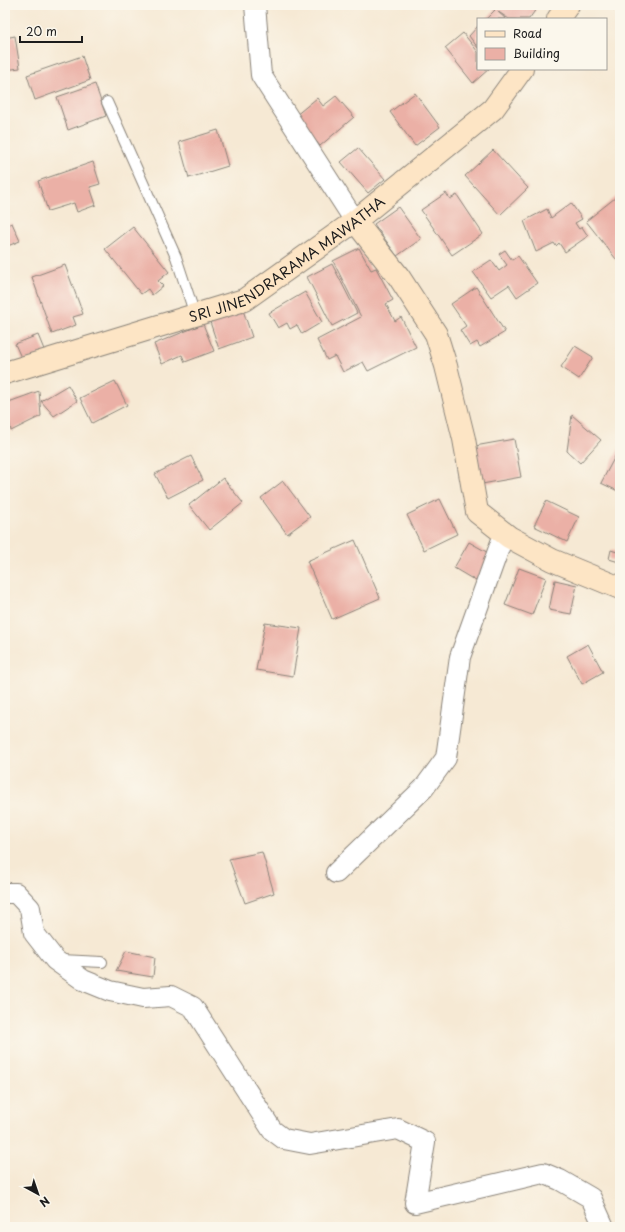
<svg xmlns="http://www.w3.org/2000/svg" width="625" height="1232" viewBox="0 0 625 1232" font-family="'Playpen Sans',sans-serif">
<rect width="100%" height="100%" fill="#fbf7ec"/>
<filter id="ink" filterUnits="userSpaceOnUse"><feTurbulence type="fractalNoise" baseFrequency=".025" numOctaves="2"/><feDisplacementMap in="SourceGraphic" scale="8" xChannelSelector="R" yChannelSelector="G"/><feConvolveMatrix kernelMatrix="1 2 1 2 8 2 1 2 1" color-interpolation-filters="sRGB"/></filter>
<filter id="wash" filterUnits="userSpaceOnUse"><feTurbulence type="fractalNoise" baseFrequency=".012" numOctaves="4" result="noise"/><feDisplacementMap in="SourceGraphic" scale="16" xChannelSelector="R" yChannelSelector="G"/><feGaussianBlur stdDeviation="0.9" result="paint"/><feColorMatrix in="noise" values="0 0 0 0 0 0 0 0 0 0 0 0 0 0 0 0 0 1.4 0 .05"/><feComposite in="paint" operator="in"/></filter>
<g filter="url(#wash)">
<rect width="100%" height="100%" fill="#f6e9d4"/>
<g id="blocks">
<path fill="#ebb0a6" d="M488,5H539L529,19H509L497,11L506,19H486L495,10Z
M601,5H620V12Z
M478,26V48L469,36Z
M463,33L478,52V69H489L473,83L445,48Z
M15,36L20,68L5,70V38Z
M82,56L90,80L35,100L27,75Z
M95,84L106,116L68,130L57,97Z
M415,93L440,127L415,146L390,112Z
M336,96L354,117L320,146L295,116L317,98L323,106Z
M218,130L228,166L189,178L179,142Z
M358,148L385,179L368,193L341,162Z
M493,150L528,188L500,215L465,176Z
M93,162L100,184L90,187L96,205L77,212L74,203L48,211L38,181Z
M446,193L450,199L457,195L483,234L452,255L421,210Z
M620,194V264L586,221Z
M571,203L582,219L575,223L579,229L582,227L588,236L565,252L559,243L556,246L554,243L536,252L524,221L547,209L551,218Z
M398,207L421,239L397,256L374,224Z
M12,223L20,241L5,247V226Z
M133,227L169,272L158,281L163,286L152,295L148,289L141,294L105,249Z
M359,248L371,270L376,268L393,300L386,304L395,321L401,317L416,347L368,371L363,362L343,372L335,356L327,360L317,340L361,317L333,261Z
M505,250L512,260L518,256L537,283L517,297L509,285L491,297L473,272L491,260L499,271L507,265L499,254Z
M332,264L357,313L332,326L307,277Z
M65,265L83,314L73,317L76,325L52,334L32,277Z
M476,287L505,332L480,347L477,342L470,346L460,330L466,326L451,304Z
M305,292L322,322L302,334L297,325L290,329L287,323L278,328L269,313Z
M243,310L252,337L219,349L210,322Z
M203,324L214,351L185,362L182,355L162,364L154,344Z
M38,335L45,352L23,362L15,344Z
M575,346L593,357L579,379L561,367Z
M115,381L127,405L92,423L80,398Z
M68,385L77,401L54,416L41,401Z
M39,391L41,416L11,431L6,403Z
M572,415L601,440L580,463L567,451Z
M514,439L521,477L482,484L475,446Z
M620,447V492L601,483Z
M191,456L203,480L168,498L155,474Z
M223,478L243,503L209,530L189,505Z
M283,481L310,517L287,534L261,498Z
M440,499L457,534L424,550L407,515Z
M546,501L579,517L567,542L534,526Z
M355,540L380,598L332,619L307,561Z
M469,542L492,555L476,581L454,568Z
M611,550L620,553L619,562L609,559Z
M519,568L546,578L532,615L505,605Z
M555,580L577,585L571,614L549,610Z
M265,623L301,628L293,676L256,670Z
M588,644L603,672L582,684L567,656Z
M262,852L274,893L245,903L229,859Z
M126,951L155,957L153,977L116,971Z"/>
</g>
</g>
<g filter="url(#ink)">
<use href="#blocks" fill-opacity="0" stroke="#898278" stroke-width="1"/>
<g fill="none" stroke-linecap="round" stroke-linejoin="round">
<g stroke="#898278" stroke-width="12">
<path id="lane" d="M107,102L176,257L195,315
M61,960L102,962"/>
</g>
<g stroke="#898278" stroke-width="22">
<path id="street" d="M255,5L261,75L355,221
M336,873L424,788L446,758L460,657L504,534
M5,893H16L30,908L34,933L55,960L83,980L110,991L143,998L171,996L193,1007L272,1130L284,1139L310,1144L398,1129L425,1142L415,1203L543,1173L560,1180L591,1198L604,1227"/>
</g>
<g stroke="#898278" stroke-width="24">
<g id="secondary">
<path d="M558,19L568,5"/>
<path d="M355,221L399,277L436,334L446,366L464,439L477,512L509,537L552,560L620,588"/>
<path id="s1" d="M5,373L244,300L355,221L493,109L522,69"/>
</g>
</g>
<use href="#lane" stroke="#fff" stroke-width="10"/>
<use href="#street" stroke="#fff" stroke-width="20"/>
<use href="#secondary" stroke="#fde5c5" stroke-width="22"/>
</g>
</g>
<g text-anchor="middle" dominant-baseline="central" stroke-width="3" stroke-linejoin="round" paint-order="stroke">
<g font-size="14" fill="#1c1c1c" stroke="#fbf7ec">
<text stroke="none"><textPath href="#s1" startOffset="307">SRI JINENDRARAMA MAWATHA</textPath></text>
</g>
</g>
<rect width="625" height="1232" fill="none" stroke="#fbf7ec" stroke-width="20"/>
<rect x="477" y="18" width="130" height="52" fill="#fbf7ec" stroke="#a29f99"/>
<rect x="485" y="31" width="20" height="6" fill="#fde5c5" stroke="#a29f99"/>
<text x="513" y="38" font-size="12" fill="#1c1c1c">Road</text>
<rect x="485" y="48" width="20" height="12" fill="#ebb0a6" stroke="#a29f99"/>
<text x="513" y="58" font-size="12" fill="#1c1c1c">Building</text>
<g transform="translate(38 1194) rotate(140)" stroke="#fbf7ec" stroke-width="3" paint-order="stroke">
<path d="M0-3L7 15L0 10L-7 15Z" fill="#1c1c1c"/>
<text y="-6" font-size="11" font-weight="bold" text-anchor="middle" fill="#1c1c1c">N</text>
</g>
<path d="M20 36v6h62v-6" fill="none" stroke="#1c1c1c" stroke-width="2"/>
<text x="26" y="36" font-size="12" fill="#1c1c1c" stroke="#fbf7ec" stroke-width="3" paint-order="stroke">20 m</text>
</svg>
